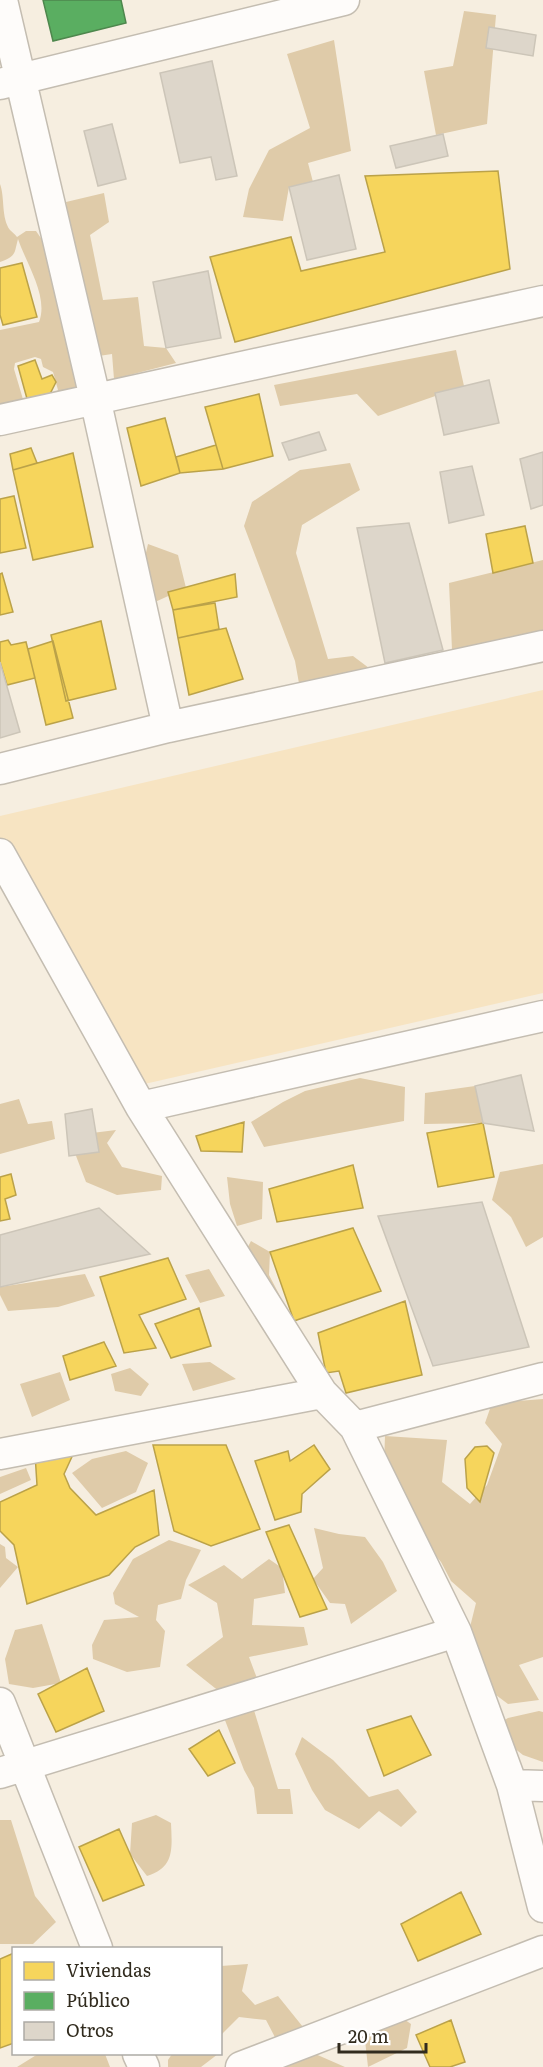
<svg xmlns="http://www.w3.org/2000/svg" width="543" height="2067" viewBox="0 0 543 2067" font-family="Literata,serif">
<rect width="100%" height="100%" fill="#f6eee0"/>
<path fill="#f7e4c2" d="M543,690V993L127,1088L0,843V816Z"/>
<path fill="#dfcba9" d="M464,11L496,15L487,124L436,135L424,71L453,66Z
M334,40L351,151L308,163L313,182L289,187L283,221L243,217L249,189L269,150L310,128L287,54Z
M0,184C5,197 1,218 10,230C12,232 15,234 17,237L26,231H36L43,241L80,382L74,396L51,400L58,390L53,372L43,367L41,359L35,357L15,363L14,369L25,406L0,410V330L39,322C49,297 26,263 18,239C14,253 17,256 0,262Z
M104,193L109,222L90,235L103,300L138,297L144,346L166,348L176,363L114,379L112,354L92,357L66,202Z
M456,350L464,386L378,416L357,394L280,406L274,385Z
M350,463L360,490L302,525L296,553L328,659L353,656L377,674L300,689L295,661L244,526L252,502L300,470Z
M148,544L178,555L186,588L155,602L141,574Z
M543,560V631L452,650L449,583Z
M360,1078L405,1087L404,1121L264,1147L251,1122L283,1102L305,1091Z
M475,1086L483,1123L424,1124L425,1093Z
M19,1099L28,1124L52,1121L55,1139L0,1154V1104Z
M116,1130L107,1143L122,1167L162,1176L161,1190L117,1195L86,1182L73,1148L84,1134Z
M543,1164V1237L526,1247L511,1217L492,1200L500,1172Z
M227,1177L263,1182L262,1219L237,1226L230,1204Z
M251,1241L270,1252L269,1275L280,1296H261L239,1264Z
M209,1269L225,1296L200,1303L185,1275Z
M85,1274L95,1296L58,1307L8,1311L0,1295V1287Z
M210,1362L236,1379L193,1391L182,1364Z
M130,1368L149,1384L141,1396L115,1391L111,1374Z
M60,1372L70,1400L32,1417L20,1384Z
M543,1399V1657L519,1665L539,1700L508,1704L480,1683L468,1635L476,1603L451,1581L441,1562L383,1491L385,1436L447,1440L442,1482L470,1504L487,1485L502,1444L485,1423L492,1403Z
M126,1451L148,1463L136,1492L102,1508L72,1473L92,1459Z
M26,1468L31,1480L0,1494V1477Z
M314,1528L339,1534L365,1537L383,1562L397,1591L351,1624L345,1604L330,1603L313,1579L323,1568Z
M169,1540L201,1550L186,1580L181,1599L158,1605L156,1620L165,1631L160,1667L127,1672L93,1659L92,1645L104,1620L139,1617L115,1604L113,1593L133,1559Z
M0,1544L5,1547L6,1558L18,1567L0,1588Z
M269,1559L282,1568L285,1593L254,1599L252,1625L304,1627L308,1645L249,1657L258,1681L225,1696L186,1665L223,1637L217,1603L188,1585L224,1565L242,1579Z
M42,1624L61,1683L33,1688L9,1684L5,1659L15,1630Z
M253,1707L278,1789H290L293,1814H257L254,1788L244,1770L223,1715Z
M539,1711L543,1712V1762L523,1755L490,1729L508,1718Z
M302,1737L333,1760L369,1797L398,1789L417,1812L401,1827L379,1811L359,1829L325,1810L312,1790L295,1754Z
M156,1815L171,1823C172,1848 175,1868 147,1876L130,1854L132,1823Z
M0,1820H11L35,1896L56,1922L33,1944H0Z
M248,1964L242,1991L255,2005L278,1996L303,2027L278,2043L266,2020L239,2017L221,2035V1966Z
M395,2013L411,2024L407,2048L368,2067L364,2031Z
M313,2053L345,2067H273Z
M38,2054H105L110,2067H17Z
M172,2054H218L201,2067H168V2060Z"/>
<path fill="#f6d55c" stroke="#bba249" stroke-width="1.5" d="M498,171L510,269L235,342L210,257L291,237L301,271L385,252L365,176Z
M22,263L37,317L3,325L0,315V268Z
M35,360L42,379L52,375L56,382L47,400L29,406L18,366Z
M259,394L273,456L223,469L205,407Z
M165,418L180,473L141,486L127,428Z
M216,445L223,469L180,473L176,457Z
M31,448L37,463L13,470L10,454Z
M73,453L93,547L33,560L13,470Z
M14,496L26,548L0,553V499Z
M525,526L533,563L493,573L486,534Z
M2,573L13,612L0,615V574Z
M235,574L237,597L173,610L168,592Z
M215,603L219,629L178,638L173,610Z
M101,621L116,689L66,701L51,635Z
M226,628L243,679L189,695L178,638Z
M8,640L11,645L26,642L35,678L7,685L0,662V642Z
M53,641L73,718L46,725L28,649Z
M244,1122L242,1152L201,1151L196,1136Z
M483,1123L494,1177L438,1187L427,1133Z
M353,1165L363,1208L277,1222L269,1189Z
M11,1174L16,1195L5,1199L10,1219L0,1221V1177Z
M353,1228L381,1291L294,1321L270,1252Z
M168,1258L186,1299L139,1315L156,1348L124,1353L100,1277Z
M405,1301L422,1375L346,1393L339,1371L326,1373L318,1333Z
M199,1308L211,1346L171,1358L155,1324Z
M104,1342L116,1366L70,1380L63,1356Z
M153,1445H226L260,1529L211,1546L174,1531Z
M314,1445L330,1469L302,1494L301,1512L275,1520L255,1461L288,1451L290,1461Z
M487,1446L494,1453L480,1502L467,1488L465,1459L475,1447Z
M76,1448L64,1474L70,1488L96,1515L154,1490L159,1535L135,1547L109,1575L27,1604L14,1545L0,1531V1502L37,1485L35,1454Z
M289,1525L327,1609L300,1617L266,1532Z
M87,1668L104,1711L56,1732L38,1694Z
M411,1716L431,1755L384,1776L367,1730Z
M219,1730L235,1763L208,1776L189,1749Z
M119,1829L144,1885L103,1901L79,1847Z
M461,1892L481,1934L418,1961L401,1924Z
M14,1953V2043L0,2048V1959Z
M451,2020L465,2062L450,2067H430L416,2035Z"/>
<path fill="#5aae61" stroke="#4e874d" stroke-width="1.5" d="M43,0H121L126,23L53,41Z"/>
<path fill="#ddd6ca" stroke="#ccc5b8" stroke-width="1.5" d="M489,27L536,35L533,56L486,48Z
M212,61L237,176L216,180L211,157L180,163L160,73Z
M112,124L126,179L98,186L84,131Z
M443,134L448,156L396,168L390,146Z
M339,175L356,249L307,260L289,187Z
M208,271L221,338L166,348L153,282Z
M489,380L499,423L444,435L435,393Z
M319,432L326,450L289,460L282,443Z
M543,452V505L531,509L520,459Z
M472,466L484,515L449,523L440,472Z
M409,523L443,650L385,663L357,528Z
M0,662L20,732L0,738Z
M521,1075L534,1131L483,1123L475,1086Z
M92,1109L99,1152L69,1156L65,1114Z
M482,1202L529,1347L433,1366L378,1216Z
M99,1208L150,1254L0,1287V1235Z"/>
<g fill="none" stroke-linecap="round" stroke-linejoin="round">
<g stroke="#c4bdb1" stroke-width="33">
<path id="street" d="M2,0L95,398L168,727
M0,84L344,0
M0,420L543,301
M0,769L168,727L543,646
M0,854L141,1107L322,1393L355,1427L456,1632L512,1785L543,1907
M141,1107L543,1016
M355,1427L543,1378
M0,1454L322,1393
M0,1703L97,1948
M0,1773L456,1632
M512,1785L543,1786
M138,2054L144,2067
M241,2067L543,1951"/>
</g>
<use href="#street" stroke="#fefcfa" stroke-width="30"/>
</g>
<rect x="12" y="1947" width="210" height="108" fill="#ffffff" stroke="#adaaa5" stroke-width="1.5"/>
<rect x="24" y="1962" width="30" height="18" fill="#f6d55c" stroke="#adaaa5" stroke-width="1.5"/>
<text x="66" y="1977" font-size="18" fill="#312b1e">Viviendas</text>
<rect x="24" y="1992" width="30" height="18" fill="#5aae61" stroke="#adaaa5" stroke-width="1.5"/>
<text x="66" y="2007" font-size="18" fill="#312b1e">Público</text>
<rect x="24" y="2022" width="30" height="18" fill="#ddd6ca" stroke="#adaaa5" stroke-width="1.5"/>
<text x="66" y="2037" font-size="18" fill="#312b1e">Otros</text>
<path d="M339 2043v9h87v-9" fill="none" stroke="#312b1e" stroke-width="3"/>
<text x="348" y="2043" font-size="18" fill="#312b1e" stroke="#ffffff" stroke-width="4.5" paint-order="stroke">20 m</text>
</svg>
